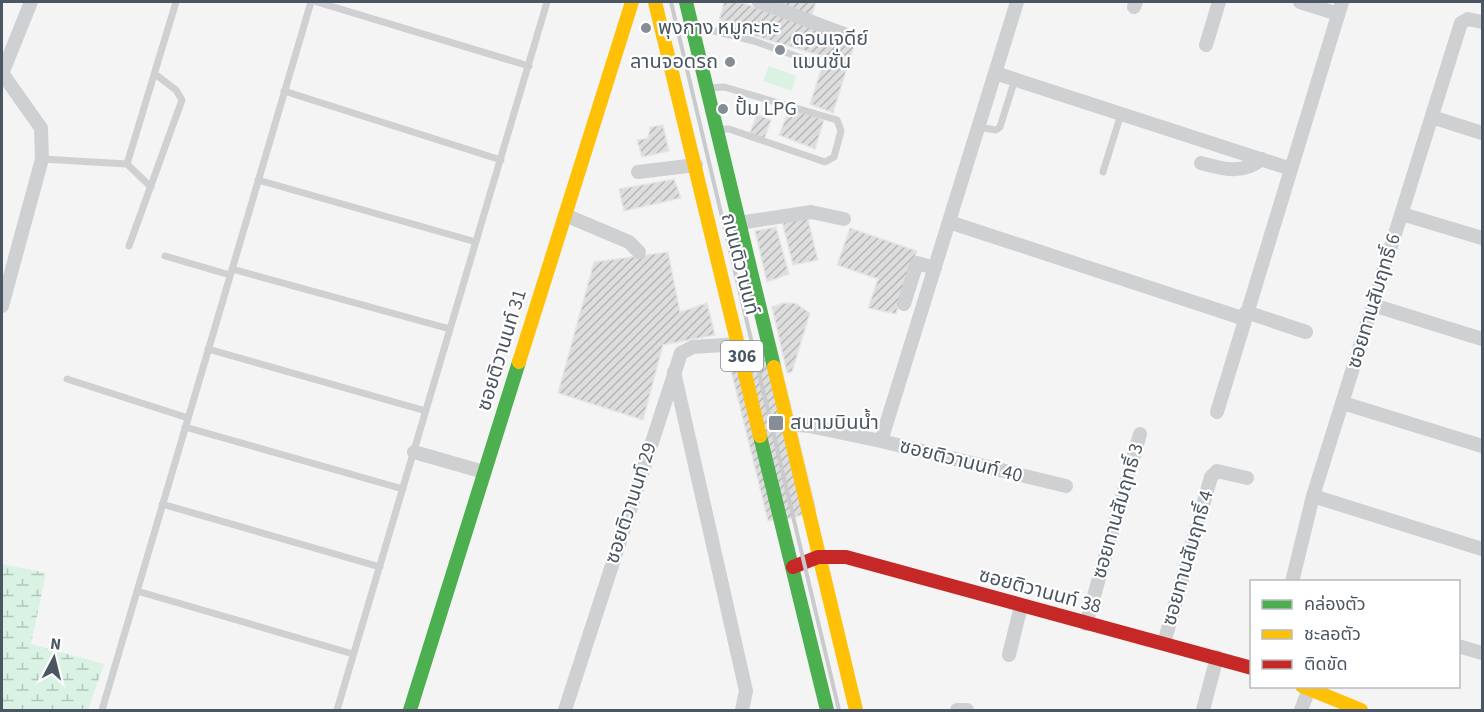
<svg xmlns="http://www.w3.org/2000/svg" width="1484" height="712" viewBox="0 0 1484 712" font-family="'Source Sans 3','Noto Sans Thai',sans-serif">
<defs>
<pattern id="wetland-marsh" width="20" height="14" patternUnits="userSpaceOnUse" patternTransform="scale(1.5)"><rect width="20" height="14" fill="#d9f2e3"/><path d="M1 5h8M5 5V1M11 12h8M15 12V8" fill="none" stroke="#b2c7bb"/></pattern>
<pattern id="building-hatch" width="6" height="6" patternUnits="userSpaceOnUse" patternTransform="scale(1.5)"><rect width="6" height="6" fill="#ddddde"/><path d="M-1 1l2-2M0 6l6-6M5 7l2-2" fill="none" stroke="#b5b6b7"/></pattern>
</defs>
<rect width="100%" height="100%" fill="#f4f4f4"/>
<path fill="url(#wetland-marsh)" d="M2,564L46,573L31,644L104,664L88,710H2Z"/>
<path fill="#d9f2e3" d="M769,66L796,76L792,91L763,81Z"/>
<path fill="url(#building-hatch)" stroke="#e5e6e7" stroke-width="1.5" d="M724,2H740L855,43L833,113L810,104L825,57L718,25Z
M782,2H816L811,17L781,4Z
M790,107L824,120L815,149L779,135Z
M757,114L771,120L764,140L749,135Z
M663,125L669,151L642,157L637,140L648,138L650,127Z
M674,179L681,198L624,211L619,189Z
M807,216L818,260L793,265L782,221Z
M776,227L789,274L767,282L755,231Z
M850,228L917,251L896,314L868,308L878,279L837,265Z
M668,252L680,312L707,303L715,335L663,345L643,420L558,393L594,262Z
M783,303H795L810,313L792,372L787,373L772,307Z
M775,342L816,510L793,518L768,521L727,354L752,344Z"/>
<g fill="none" stroke-linecap="round" stroke-linejoin="round">
<path stroke="#ced0d2" stroke-width="7" d="M317,2L529,66
M694,26L754,41L810,61
M710,88L724,87L837,120L841,131L834,157L825,162L729,129H720
M284,91L501,160
M978,127L996,130L1000,127L1015,79
M42,159L127,164L176,2
M127,164L151,187
M1103,172L1121,114
M258,180L476,242
M129,246L182,100L176,90L155,74
M165,256L230,275
M232,269L450,329
M208,349L426,411
M67,379L188,418
M185,427L403,489
M162,504L380,567
M137,591L353,654
M102,710L311,2
M337,710L547,2"/>
<path stroke="#ced0d2" stroke-width="14" d="M759,2L844,34
M1300,2L1338,14
M1134,7L1136,2
M1206,45L1219,2
M995,73L1291,169
M2,74L31,2
M1432,117L1482,133
M1201,163C1223,169 1243,175 1262,159
M638,172L696,165
M1402,214L1482,238
M565,215L629,242L639,252
M949,222L1245,319
M739,223L811,212L844,219
M904,304L917,263L935,268
M1373,305L1482,339
M2,306L42,159L41,128L2,73
M1246,312L1306,332
M674,372L746,691L742,710
M1343,403L1482,446
M1217,412L1342,2
M786,424L809,426L881,441L1066,486
M881,441L1017,2
M414,452L484,472
M1313,496L1482,549
M1292,582L1313,496L1461,23L1468,19L1482,22
M1086,624L1140,434
M1164,643L1211,477L1217,471L1247,478
M1458,646L1482,653
M1009,655L1021,606
M565,710L681,353L693,347L739,344
M957,710H967
M1203,710L1217,657
M1301,710L1309,689"/>
<path stroke="#4caf50" stroke-width="14" d="M686,2L774,367
M760,436L827,710
M410,710L519,362"/>
<path stroke="#ffc107" stroke-width="14" d="M655,2L760,436
M519,362L632,2
M774,367L856,710
M1302,686L1361,710"/>
<path stroke="#c62828" stroke-width="14" d="M793,567L818,557H846L1252,668"/>
<path stroke="#c9cacc" stroke-width="4" d="M671,2L839,710"/>
</g>
<g fill="#868d94" stroke="#fff" stroke-width="2">
<circle cx="646" cy="28" r="6"/>
<circle cx="780" cy="50" r="6"/>
<circle cx="730" cy="62" r="6"/>
<circle cx="723" cy="109" r="6"/>
<rect x="768" y="415" width="16" height="16" rx="3"/>
</g>
<g text-anchor="middle" dominant-baseline="central" stroke-width="4.5" stroke-linejoin="round" paint-order="stroke">
<rect fill="#fff" stroke="#808990" stroke-width="1.5" x="721" y="341" width="42" height="30" rx="4.5"/>
<g font-size="18" font-weight="bold" fill="#4a5661">
<text x="742" y="356">306</text>
</g>
<g font-size="20" fill="#4a5661" stroke="#fff" text-anchor="start">
<text x="658" y="28">พุงกาง หมูกะทะ</text>
<text x="792" y="39">ดอนเจดีย์<tspan x="792" dy="23">แมนชั่น</tspan></text>
<text x="718" y="62" text-anchor="end">ลานจอดรถ</text>
<text x="735" y="109">ปั้ม LPG</text>
<text x="790" y="423">สนามบินน้ำ</text>
</g>
<g font-size="20" fill="#4a5661" stroke="#fff">
<text transform="translate(740 264) rotate(76)">ถนนติวานนท์</text>
<text transform="translate(1374 301) rotate(-73)">ซอยทานสัมฤทธิ์ 6</text>
<text transform="translate(502 350) rotate(-73)">ซอยติวานนท์ 31</text>
<text transform="translate(961 461) rotate(14)">ซอยติวานนท์ 40</text>
<text transform="translate(631 503) rotate(-72)">ซอยติวานนท์ 29</text>
<text transform="translate(1118 511) rotate(-74)">ซอยทานสัมฤทธิ์ 3</text>
<text transform="translate(1188 558) rotate(-74)">ซอยทานสัมฤทธิ์ 4</text>
<text transform="translate(1040 591) rotate(15)">ซอยติวานนท์ 38</text>
</g>
</g>
<rect width="1484" height="712" fill="none" stroke="#4a5661" stroke-width="6"/>
<rect x="1250" y="580" width="210" height="108" fill="#ffffff" stroke="#b7bbc0" stroke-width="1.5"/>
<rect x="1262" y="600" width="30" height="9" fill="#4caf50" stroke="#b7bbc0" stroke-width="1.5"/>
<text x="1304" y="610" font-size="18" fill="#4a5661">คล่องตัว</text>
<rect x="1262" y="630" width="30" height="9" fill="#ffc107" stroke="#b7bbc0" stroke-width="1.5"/>
<text x="1304" y="640" font-size="18" fill="#4a5661">ชะลอตัว</text>
<rect x="1262" y="660" width="30" height="9" fill="#c62828" stroke="#b7bbc0" stroke-width="1.5"/>
<text x="1304" y="670" font-size="18" fill="#4a5661">ติดขัด</text>
<g transform="translate(54 658) rotate(7)" stroke="#ffffff" stroke-width="4.5" paint-order="stroke">
<path d="M0-4.5L10 22L0 15L-10 22Z" fill="#4a5661"/>
<text y="-9" font-size="16" font-weight="bold" text-anchor="middle" fill="#4a5661">N</text>
</g>
</svg>
